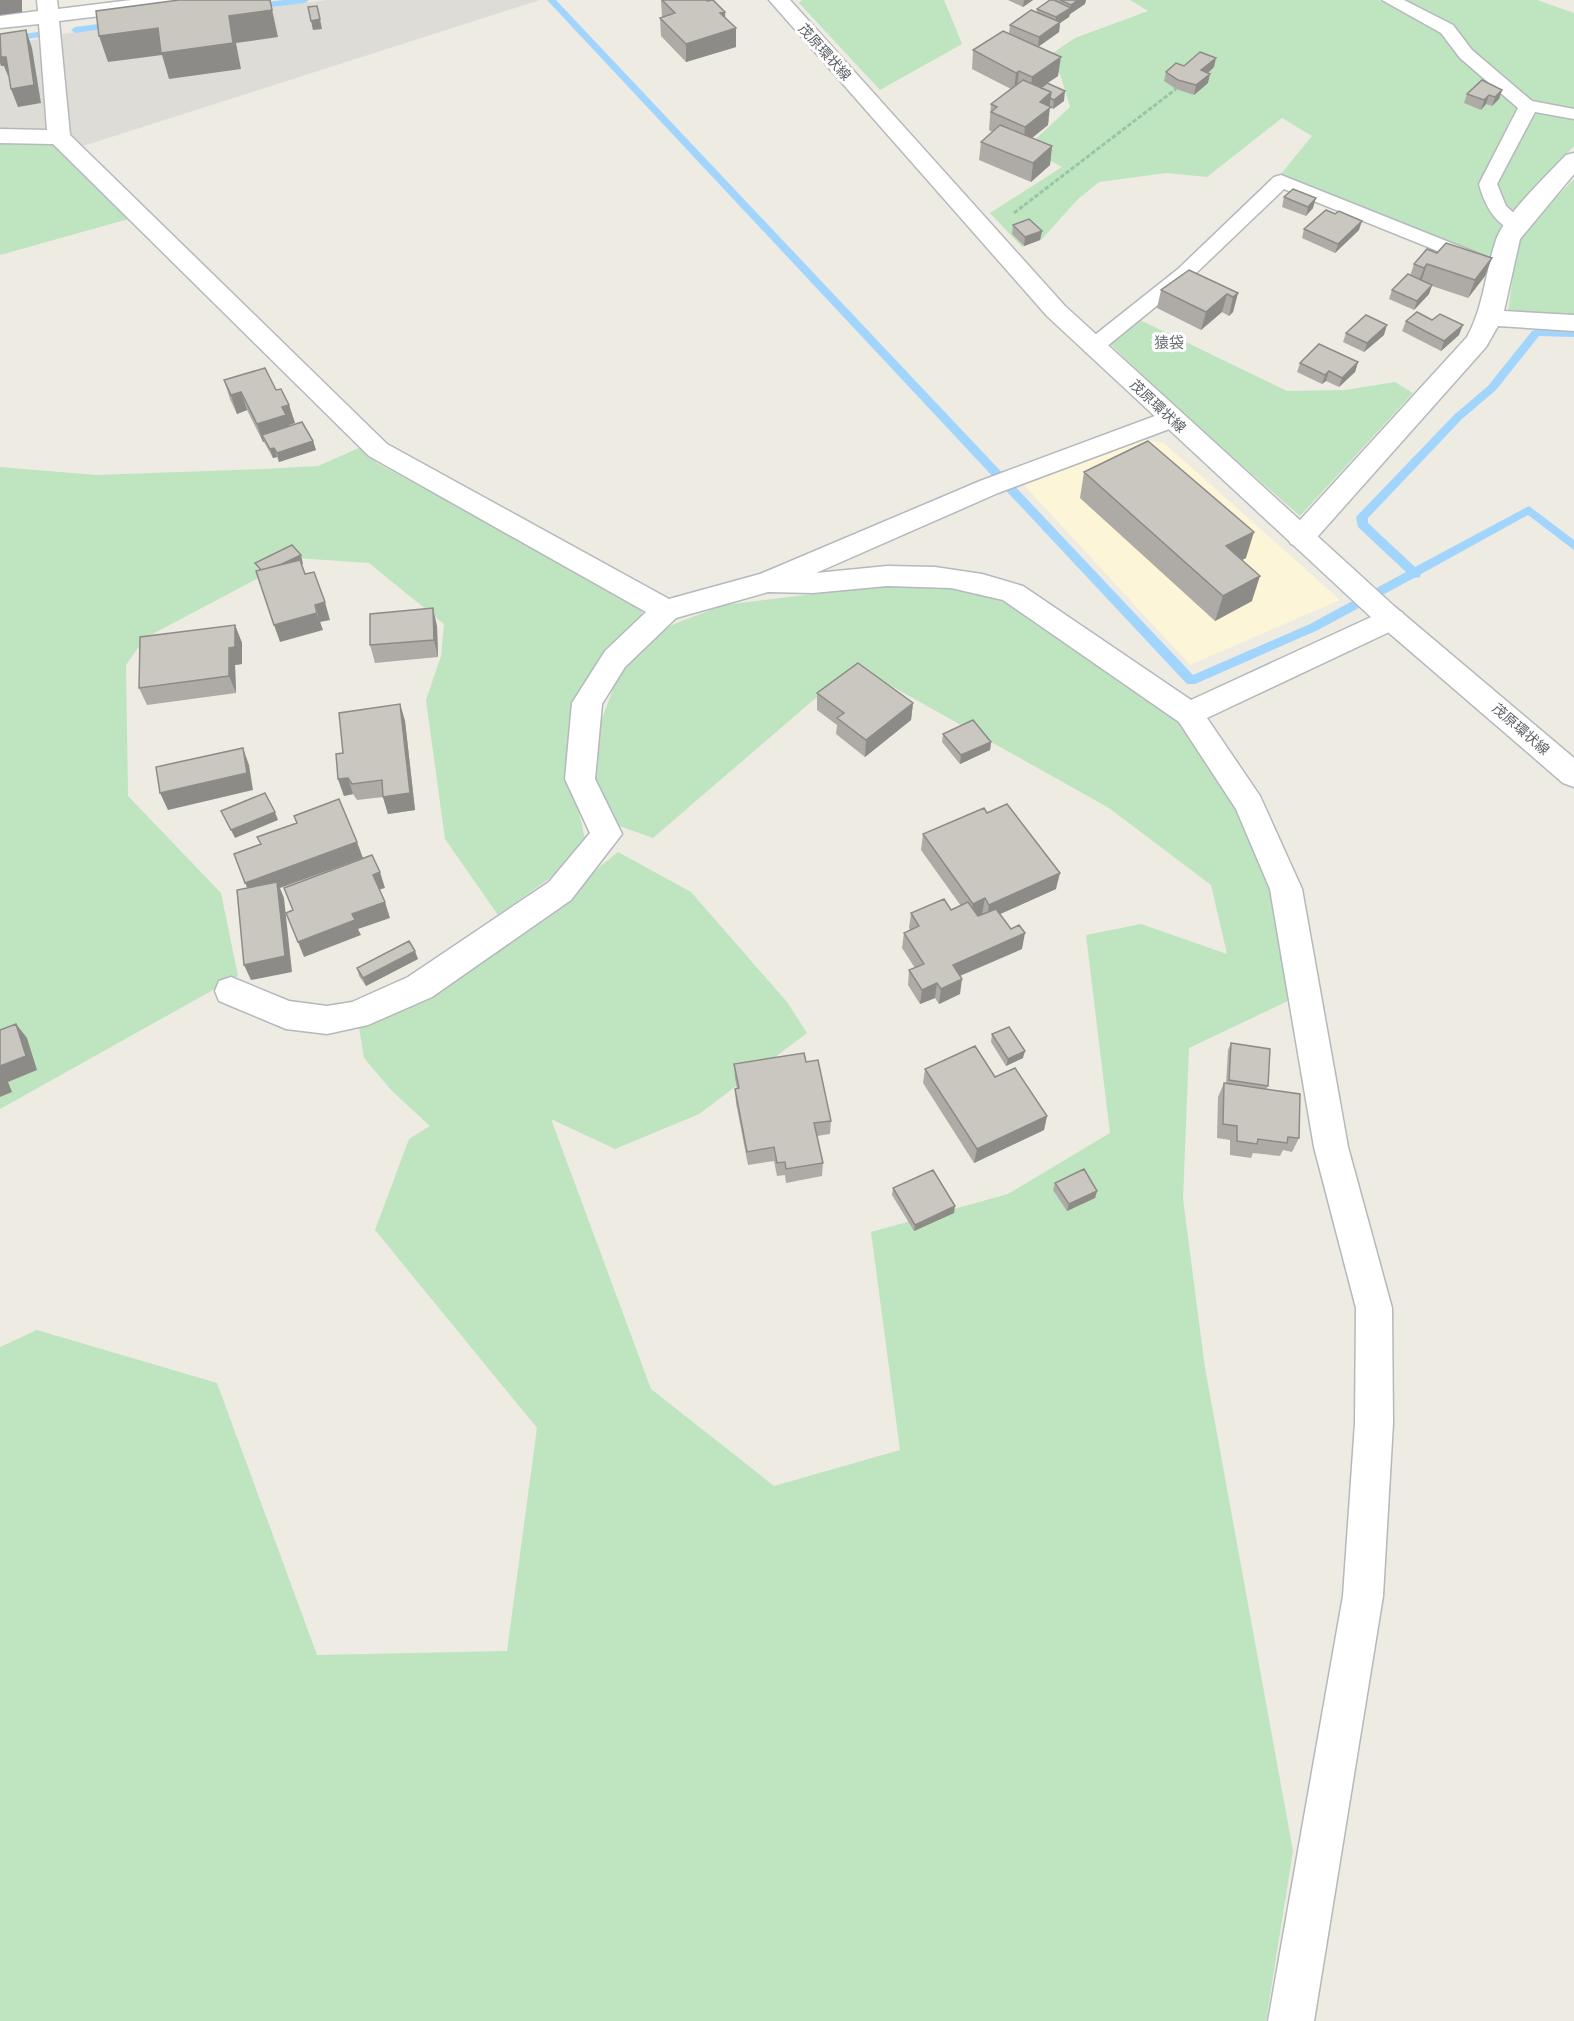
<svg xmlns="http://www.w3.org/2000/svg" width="1574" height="2021" viewBox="0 0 1574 2021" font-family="Raleway,'Noto Sans JP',sans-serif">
<rect width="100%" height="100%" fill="#edebe2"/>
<path fill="#fdf5d7" d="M1138,438L1164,443L1340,600L1190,665L1023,484Z"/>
<path fill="#dedcd6" d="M327,0H540L80,147L68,133L62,34Z
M45,38L50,123L36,136L0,132V46Z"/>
<path fill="#bee5bf" d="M802,0H944L962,44L880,90L799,3Z
M1130,0H1377L1442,21L1400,0H1537L1574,13V111L1517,106C1510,121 1483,172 1482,185C1480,205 1492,217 1508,226L1494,261L1280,175L1312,136L1282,118L1207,177L1166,173L1099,182L1077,200L1042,239L1022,247L990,213L1062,167L1026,148L1070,107L1060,74L1044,59L1075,38L1148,11Z
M1550,112L1574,118V146L1514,210L1511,218L1494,185L1529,115Z
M0,142L58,145L132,218L0,255Z
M1574,179V315L1508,313L1518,237Z
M1138,319L1287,391L1346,390L1395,382L1413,393L1300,516L1181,412L1109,343Z
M361,447L377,463L642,606V619L600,664L572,782L586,843L560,871L498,915L445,839L426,700L441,656L444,624L369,563L296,558L145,638L126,665L128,796L221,893L238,976L0,1109V467L96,475L264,469L318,466Z
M904,583L986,589L1180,717L1239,811L1272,884L1292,999L1189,1048L1183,1199L1205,1368L1293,1851L1266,2021H0V1347L37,1330L217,1383L317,1655L507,1651L537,1428L375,1230L409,1139L430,1126L392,1091L364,1058L359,1027L413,1001L559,900L618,852L691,892L787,1002L807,1033L699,1114L615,1149L551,1119L651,1389L774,1486L900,1450L871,1232L1008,1194L1110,1133L1086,935L1141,924L1227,954L1211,885L1109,808L854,665L653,838L614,824L590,778L599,727L616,681L649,638L674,624L724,605Z"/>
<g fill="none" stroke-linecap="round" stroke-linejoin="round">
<path fill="#a1d5fe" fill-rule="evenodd" d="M284,0H309L305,3L255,9L251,6L255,3Z
M547,0H556L1193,675L1310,624L1406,572L1358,527L1356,517L1454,415L1488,386L1532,331L1536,330L1574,331V337L1539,336L1496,390L1462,419L1368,518V523L1415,567L1529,506L1574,540V550L1528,515L1421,574L1420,577L1414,578L1318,630L1195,684H1187Z
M114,22L117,23V27L75,33L71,30L75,27Z
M38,32L42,35L41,37L0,43V37Z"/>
<g stroke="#b5b8bc" stroke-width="3">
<path id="lane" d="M1382,0H1404L1453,25L1472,50L1532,101L1574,109V119L1535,112L1497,184L1506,206L1527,225L1524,229C1499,235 1484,204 1479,184L1518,108L1460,58L1441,33Z
M1281,175L1484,256L1487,260L1484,264H1470L1284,189L1192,277L1100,352H1086L1083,347L1086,342L1178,269L1274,177Z"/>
</g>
<g stroke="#b5b8bc" stroke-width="3">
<path id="street" d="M37,0H57L58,9L131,0H193L190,4L183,6L59,21L70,135L387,444L669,599L760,574L980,481L1171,410L1180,413L1184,419L1180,425L998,493L816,573L887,566L935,567L982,574L1023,586L1191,700L1382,612L1392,609L1402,612L1406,619L1402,626L1207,718L1260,796L1302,889L1348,1147L1392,1308L1393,1423L1383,1596L1314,2021H1268L1343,1596L1355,1423L1356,1308L1314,1147L1270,889L1236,809L1179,722L1003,600L951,588L887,586L813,593L768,592L676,618L625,667L602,704L595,779L622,834L571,900L432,997L368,1025L327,1034L286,1029L219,1001L215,991L219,981L231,977L289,1001L327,1006L352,1002L408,977L549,882L590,833L565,779L572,703L605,651L646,612L369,456L53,144L0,143V129L47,130L39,24L0,28V16L38,11Z
M1574,153V174L1520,239L1504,311L1574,315V331L1498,326L1486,347L1311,544L1301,547L1291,544L1287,537L1291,530L1467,337C1484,306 1485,273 1496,240C1504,216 1547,175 1566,155Z"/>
</g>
<g stroke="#b6b9be" stroke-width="3">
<path id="secondary" d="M769,0H790L1065,306L1394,606L1574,758V787L1563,783L1374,620L1047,316Z"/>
</g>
<path stroke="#97c6a5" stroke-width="3" stroke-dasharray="4.5 2" stroke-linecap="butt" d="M1014,213L1176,89"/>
<use href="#lane" fill="#fff" fill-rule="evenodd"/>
<use href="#street" fill="#fff" fill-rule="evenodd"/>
<use href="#secondary" fill="#fff" fill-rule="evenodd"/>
</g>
<path fill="#aeaba6" d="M661,0H706L725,18L736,47L686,62L661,36L660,18L662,17Z
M1008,0H1033L1023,7Z
M1050,0H1086L1085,4L1070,14L1069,17L1060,23L1059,32L1038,47L1058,76L1047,83L1064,101L1053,109L1050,108L1048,125L1032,138L1052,146L1050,165L1031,182L979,160L981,142L992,132L989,130L991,104L1011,89L972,69L973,50L1009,33L1010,25L1037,12V9Z
M1184,66L1214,67L1208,73V83L1194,95L1176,89L1164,81L1166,72Z
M1502,90L1499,99L1492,106L1486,104L1481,110L1464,103L1467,94Z
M1284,197L1313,208L1306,216L1282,207Z
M1335,214L1359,230L1335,253L1302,238L1304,229Z
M1013,225L1042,231L1040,240L1024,246L1012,234Z
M1427,249L1485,276L1468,298L1432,286L1429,294L1414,310L1389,299L1392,290L1410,276L1414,264Z
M1161,290L1238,293L1233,312L1229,316L1222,312L1201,330L1157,308Z
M1432,320L1459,335L1441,351L1402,331L1406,321Z
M1346,333L1384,335L1364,352L1343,342Z
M1358,362L1355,372L1339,387L1326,381L1322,384L1297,372L1300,363Z
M224,380L276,390L289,405L295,423L289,425L290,426L313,441L316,450L279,462L277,457L273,458L264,442H263L247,410L237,414L230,399Z
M1084,472L1246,558L1242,560L1252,601L1215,621L1080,498Z
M235,625L242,643V664L235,665L236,693L147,705L139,688Z
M437,626L438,657L375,663L370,645Z
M817,693L913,703L911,720L865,757L836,734L837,725L817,710Z
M400,704L405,721L415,810L388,814L383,797L357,800L353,794L344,796L338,779L343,753Z
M943,734L991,742L990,750L960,764L942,742Z
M987,813L1056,889L1000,914L1022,949L960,976V994L939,1004L935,998L920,1004L908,985L909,970L915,968L902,948L904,933L910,930L909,928L911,913L951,910L961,906L921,850L923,834Z
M418,959L366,986L359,976L357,968Z
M992,1034L1023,1058L1006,1066L991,1042Z
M1231,1043L1268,1086L1266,1089L1299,1138L1292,1152L1283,1150L1280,1156L1253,1153L1251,1158L1230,1155V1140L1217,1138L1218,1097L1224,1083L1226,1084L1228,1050Z
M734,1064L831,1121L830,1134L817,1136L823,1163L822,1176L786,1183L785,1175L777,1176L774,1161L748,1165L736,1103L735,1089H737L735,1078Z
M925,1069L995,1077L1047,1116L1044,1130L974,1163L923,1083Z
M1055,1183L1097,1191L1095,1198L1067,1211L1053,1190Z
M893,1188L954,1213L914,1231L892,1195Z"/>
<path fill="#8d8b87" d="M0,0H22V12L0,15Z
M270,0L278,37L236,43L241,69L169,79L162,55L108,62L99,36L229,16Z
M1024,0H1033L1023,7Z
M1078,0H1086L1085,4L1070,14L1069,17L1060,23L1059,32L1038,47L1039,37L1055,26L1056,17L1070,8L1071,5Z
M725,12L726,30L720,13Z
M320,19L322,29L313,30L311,21Z
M736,28V47L686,62V44Z
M26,30L32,48L41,103L18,107L11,89Z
M0,48L6,57L13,75L8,76L4,66H1L0,63Z
M1061,57L1058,76L1030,95L1032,77Z
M1216,58L1214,67L1200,80L1201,70Z
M1019,71L1017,89L1014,91L1016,73Z
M1210,74L1208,83L1194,95L1196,85Z
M1502,90L1499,99L1492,106L1495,97Z
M1065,91L1064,101L1053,109L1054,100Z
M1051,92L1048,125L1023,145L1025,127L1040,102Z
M1489,95L1486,104L1481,110L1484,100Z
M1052,146L1050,165L1031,182L1033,163Z
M1316,198L1313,208L1306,216L1308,207Z
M1362,221L1359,230L1335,253L1338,244Z
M1042,231L1040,240L1024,246L1025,237Z
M1492,258L1485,276L1468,298L1475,280Z
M1427,264L1421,282L1417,286L1424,268Z
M1432,285L1429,294L1414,310L1417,301Z
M1238,293L1233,312L1229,316L1233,297Z
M1227,294L1222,312L1201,330L1206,312Z
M1387,325L1384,335L1364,352L1367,343Z
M1463,325L1459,335L1441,351L1444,341Z
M1358,362L1355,372L1339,387L1342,378Z
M1329,371L1326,381L1322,384L1325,375Z
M241,392L247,410L237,414L231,395Z
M289,405L295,423L289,425L292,433L262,435L264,442H263L257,424L282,407Z
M313,441L316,450L279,462L277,453Z
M274,448L277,457L273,458L270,449Z
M1254,532L1246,558L1219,572L1226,546Z
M301,555L303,564L267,582L264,573Z
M1260,576L1252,601L1215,621L1223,596Z
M325,602L330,620L320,622L315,605Z
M433,608L437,626L438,657L434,640Z
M317,613L323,630L280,642L274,625Z
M235,625L242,643V664L235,665L236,693L229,676V648Z
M913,703L911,720L865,757L866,740Z
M400,704L405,721L415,810L388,814L383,797Z
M991,742L990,750L960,764L961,755Z
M243,748L249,765L253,790L168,810L160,793Z
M348,778L353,794L344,796L338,779Z
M275,812L278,820L235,838L231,830Z
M357,842L363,858L280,888L284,898L292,972L251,980L244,965L252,898L245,883Z
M380,872L385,888L378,890L373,875Z
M1060,873L1056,889L987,920L989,905Z
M985,898L982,914L970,920L973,904Z
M385,902L390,918L358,929L361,935L304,957L298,942L352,914Z
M1025,933L1022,949L950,980L953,965Z
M415,951L418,959L366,986L363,978Z
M962,979L960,994L939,1004L941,989Z
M937,983L935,998L920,1004L922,990Z
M16,1024L27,1038L37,1070L8,1082L12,1092L0,1097V1066Z
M1025,1051L1023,1058L1006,1066L1008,1059Z
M1047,1116L1044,1130L974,1163L977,1149Z
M1097,1191L1095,1198L1067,1211L1069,1204Z
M955,1206L954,1213L914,1231L915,1225Z"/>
<path fill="#cac7c1" stroke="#8d8b87" stroke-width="1.5" d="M179,0H270L272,10L229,16L233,43L161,53L158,28L99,36L96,11Z
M662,0H706L707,1L713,0L725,12L720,13L736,28L686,44L660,18L675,13Z
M1050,0H1054L1071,8L1056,17L1037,9Z
M1060,0H1078L1071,5Z
M317,6L320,19L311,21L308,7Z
M1031,10L1060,22L1039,37L1010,25Z
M26,30L34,85L11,89L6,57H1L0,34Z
M1003,31L1061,57L1032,77L1019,71L1016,73L973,50Z
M1200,52L1216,58L1201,70L1210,74L1196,85L1178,80L1166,72L1176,63L1184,66Z
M1023,80L1051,92L1040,102L1051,107L1025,127L991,112L997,107L991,104Z
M1482,80L1502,90L1495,97L1489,95L1484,100L1467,94Z
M1047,83L1065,91L1054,100L1050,98L1051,92L1041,88Z
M1000,125L1052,146L1033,163L981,142Z
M1293,189L1316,198L1308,207L1284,197Z
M1326,210L1335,214L1339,211L1362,221L1338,244L1304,229Z
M1029,219L1042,231L1025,237L1013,225Z
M1446,243L1492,258L1475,280L1427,264L1424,268L1414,264L1427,249L1437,253Z
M1189,270L1238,293L1233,297L1227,294L1206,312L1161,290Z
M1408,274L1432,285L1417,301L1392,290Z
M1417,312L1432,320L1440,314L1463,325L1444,341L1406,321Z
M1366,315L1387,325L1367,343L1346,333Z
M1319,344L1358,362L1342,378L1329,371L1325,375L1300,363Z
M265,368L276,390L281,389L289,405L282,407L286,415L257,424L241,392L231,395L224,380Z
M302,422L313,441L277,453L274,448L270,449L262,435Z
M1148,441L1254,532L1226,546L1260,576L1223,596L1084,472Z
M292,545L301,555L282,564L261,570L255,563Z
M300,560L305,574L314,572L325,602L315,605L317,613L274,625L256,571Z
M433,608L434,640L370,645V614Z
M235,625V647L229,648V676L139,688L140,637Z
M858,663L913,703L866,740L837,718L844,713L817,693Z
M400,704L410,793L383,797L382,780L352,784L348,778L338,779L336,754L343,753L339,713Z
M973,720L991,742L961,755L943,734Z
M243,748L247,773L160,793L156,767Z
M265,793L275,812L231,830L221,811Z
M339,799L357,842L245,883L234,854L261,844L257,837L297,823L294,816Z
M1007,804L1060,873L989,905L985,898L973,904L923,834L984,808L987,813Z
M372,855L380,872L373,875L385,902L352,914L355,920L298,942L286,913L293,910L284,888Z
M277,882L285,956L244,965L237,890Z
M944,899L951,910L968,902L978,916L996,909L1011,929L1019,925L1025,933L953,965L962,979L941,989L937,983L922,990L909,970L924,964L904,933L919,926L911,913Z
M409,941L415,951L363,978L357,968Z
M16,1024L26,1056L0,1066V1030Z
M1009,1027L1025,1051L1008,1059L992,1034Z
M1231,1043L1270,1049L1268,1086L1229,1080Z
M975,1046L995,1077L1015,1068L1047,1116L977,1149L925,1069Z
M804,1053L806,1062L818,1060L831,1121L814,1123L823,1163L786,1169L785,1162L777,1163L774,1147L747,1152L735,1089L739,1088L734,1064Z
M1224,1083L1300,1094L1299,1138L1288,1137L1287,1143L1258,1139L1257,1144L1237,1141V1126L1223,1124Z
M1084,1169L1097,1191L1069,1204L1055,1183Z
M933,1170L955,1206L915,1225L893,1188Z"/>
<g text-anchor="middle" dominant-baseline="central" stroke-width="6" stroke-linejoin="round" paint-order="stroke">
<g font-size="14" fill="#5a5e63" stroke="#fff">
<text transform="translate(825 52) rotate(48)">茂原環状線</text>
<text transform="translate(1158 406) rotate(43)">茂原環状線</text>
<text transform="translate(1521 729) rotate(41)">茂原環状線</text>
</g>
<g font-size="15" fill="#6b7075" stroke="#fff">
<text x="1169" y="343">猿袋</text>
</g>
</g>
</svg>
